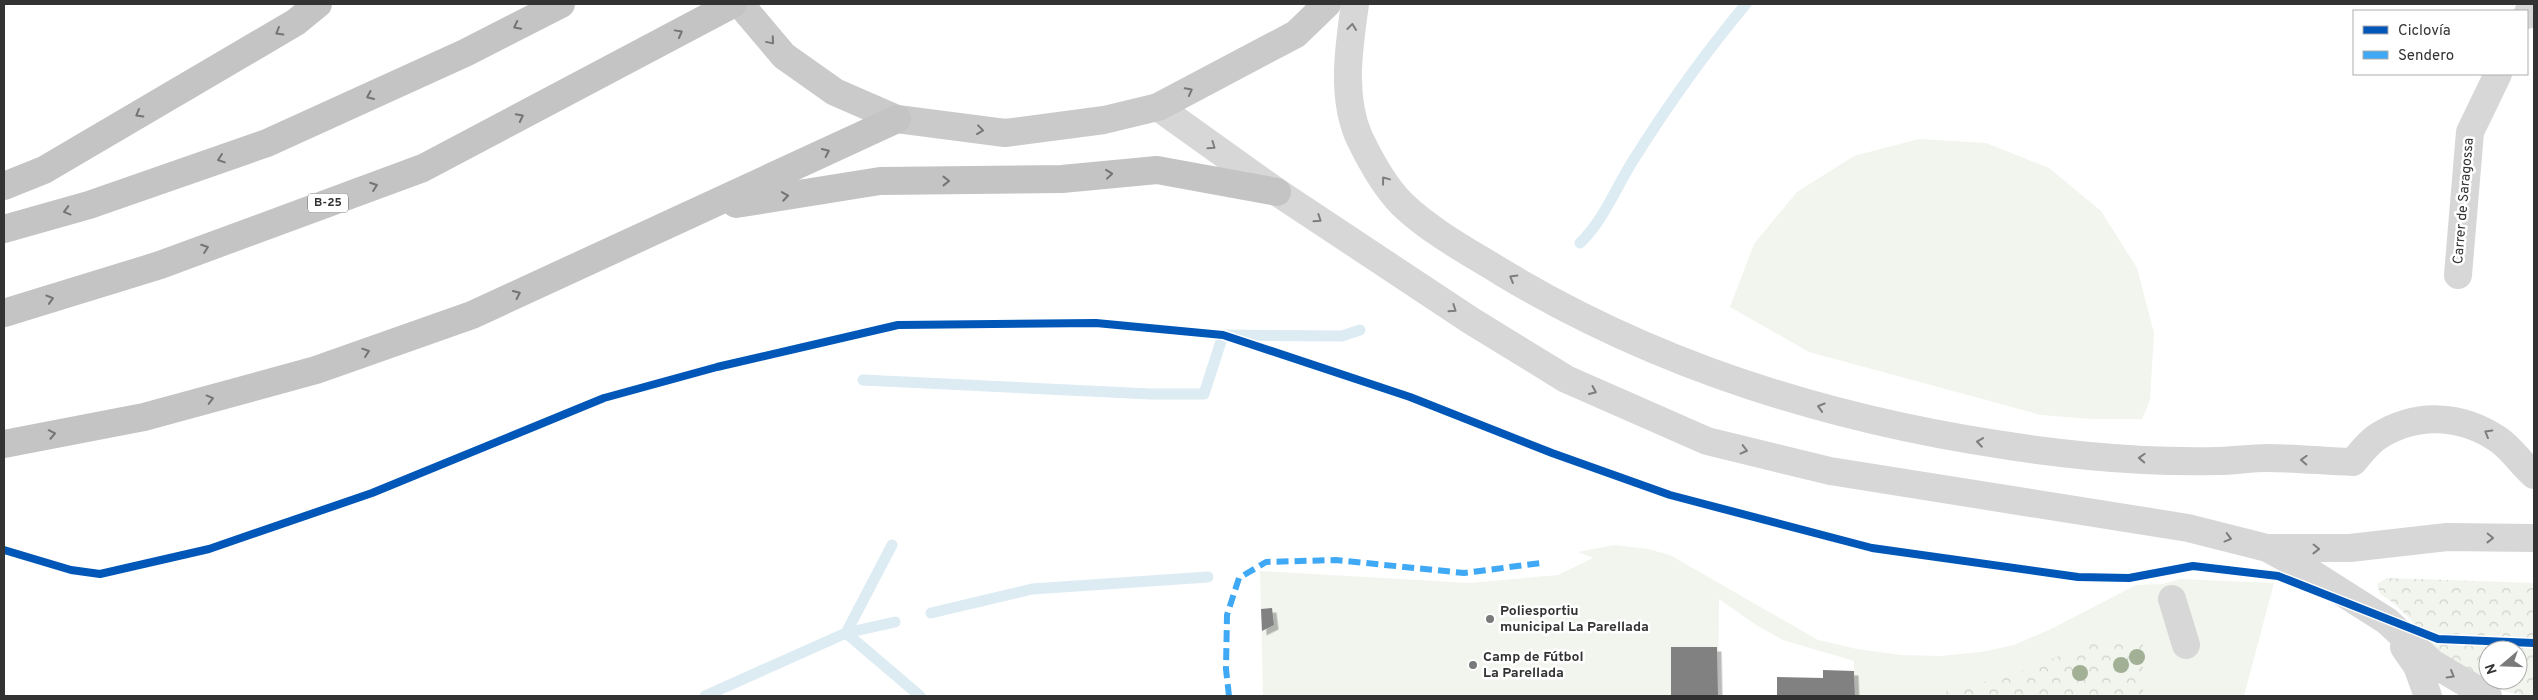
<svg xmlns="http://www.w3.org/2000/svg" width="2538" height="700" viewBox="0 0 2538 700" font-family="Overpass,sans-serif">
<defs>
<pattern id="forest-crowns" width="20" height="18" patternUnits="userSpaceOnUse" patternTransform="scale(1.25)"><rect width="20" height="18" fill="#f1f5ed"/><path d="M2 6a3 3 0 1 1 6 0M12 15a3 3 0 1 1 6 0" fill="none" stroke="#cfd2cc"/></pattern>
<filter id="shadow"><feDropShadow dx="4.5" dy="4.5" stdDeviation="0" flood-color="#0004"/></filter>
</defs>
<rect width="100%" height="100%" fill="#fff"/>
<path fill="#f1f5ed" d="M1919,139L1986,143L2049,168L2101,211L2137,268L2154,333L2150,400L2142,419H2092L2041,415L1809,352L1730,307L1754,244L1797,192L1854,156Z
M1614,545L1648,549L1670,555L1818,640L1857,649L1901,655L1940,656L1981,652L2014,645L2051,629L2136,585L2163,584L2180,579L2274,583L2244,696H1855L1854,661L1783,640L1756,625L1719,599L1718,696H1263L1260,571L1469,583L1558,575L1593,558L1578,552Z"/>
<path fill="url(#forest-crowns)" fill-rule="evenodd" d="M2387,578L2534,583V696C2508,696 2466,679 2447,661C2425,638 2408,611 2380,594L2377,584ZM2488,650H2518V680H2488Z
M2098,641H2143V696H1942L1951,687L2001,679Z"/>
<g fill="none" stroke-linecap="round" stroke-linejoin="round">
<path stroke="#ddebf3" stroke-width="11" d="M1580,243C1604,220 1616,187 1634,159C1668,105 1705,53 1746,4
M863,380L1151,394H1204L1223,335L1342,336L1360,330
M892,545L846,633L920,696
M931,613L1032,589L1208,577
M705,696L846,633L895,622"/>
</g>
<path fill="#818181" filter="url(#shadow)" d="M1272,608L1274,625L1262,631L1261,609Z
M1671,647H1717L1718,696H1671Z
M1823,670L1854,671L1855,696H1777V677L1823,678Z"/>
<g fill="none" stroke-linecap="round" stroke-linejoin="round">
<path stroke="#d7d7d7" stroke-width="28" d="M1355,4C1349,46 1341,96 1359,137C1370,160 1384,186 1402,204C1431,232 1469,252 1503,273C1681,380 1884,435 2089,456C2131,460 2176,462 2218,461C2234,461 2250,458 2267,458C2295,458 2324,461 2353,462C2360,454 2368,443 2377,437C2416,412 2461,414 2499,440C2512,449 2522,465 2534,475
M2527,15L2532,4
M1158,107L1277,192L1470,320L1566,379L1707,441L1830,471L2188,528L2267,548L2302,567L2387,621L2432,663L2488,696
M2458,275L2470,132L2498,74
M2271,548H2350L2447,537L2534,538
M2172,599L2186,645
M2404,647L2417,666L2428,696"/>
<path stroke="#cacaca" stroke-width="28" d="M740,4L784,56L835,92L897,119L1005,133L1104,120L1158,107L1296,34L1327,4"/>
<path stroke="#c4c4c4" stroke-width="28" d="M4,186L44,170L296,22L318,4
M736,204L880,181L1062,179L1157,170L1277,192
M4,229L89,205L267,143L465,53L561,4
M4,313L160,265L423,168L733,4
M4,444L144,417L316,370L472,315L897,119"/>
<path stroke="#3fa9f5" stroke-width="6" stroke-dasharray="12 6" stroke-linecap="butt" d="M1229,696L1226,669L1227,615L1239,578L1266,562L1336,560L1464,573L1541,563"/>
<g stroke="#fff" stroke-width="11">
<path id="cycleway" d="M4,550L71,570L100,574L209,549L372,493L604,398L717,367L898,325L1096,323L1223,335L1410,397L1552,453L1670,495L1872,548L2078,577L2129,578L2193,566L2278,576L2438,639L2534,643"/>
</g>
<use href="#cycleway" stroke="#0057b8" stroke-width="8"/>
</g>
<g fill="#a2b095">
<circle cx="2137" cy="657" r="8"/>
<circle cx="2121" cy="665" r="8"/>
<circle cx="2080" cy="673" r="8"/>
</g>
<defs><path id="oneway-chevron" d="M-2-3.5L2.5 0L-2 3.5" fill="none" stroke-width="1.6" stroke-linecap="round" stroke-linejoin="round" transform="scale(1.25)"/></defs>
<g stroke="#747474">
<use href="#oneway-chevron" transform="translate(517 26) rotate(153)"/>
<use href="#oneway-chevron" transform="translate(279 32) rotate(150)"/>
<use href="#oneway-chevron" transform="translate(679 33) rotate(-29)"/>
<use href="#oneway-chevron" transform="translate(370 96) rotate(156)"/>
<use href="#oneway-chevron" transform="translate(139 114) rotate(150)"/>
<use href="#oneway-chevron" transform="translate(520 117) rotate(-27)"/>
<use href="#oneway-chevron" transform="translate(826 152) rotate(-25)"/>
<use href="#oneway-chevron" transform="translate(221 159) rotate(161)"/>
<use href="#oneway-chevron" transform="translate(1109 174) rotate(-6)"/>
<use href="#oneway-chevron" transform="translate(946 181)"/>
<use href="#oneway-chevron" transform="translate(374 186) rotate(-20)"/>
<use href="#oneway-chevron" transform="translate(785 196) rotate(-9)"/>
<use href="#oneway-chevron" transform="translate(67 211) rotate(165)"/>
<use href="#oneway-chevron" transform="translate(205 248) rotate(-20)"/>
<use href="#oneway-chevron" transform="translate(517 294) rotate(-25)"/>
<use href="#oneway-chevron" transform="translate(50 299) rotate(-17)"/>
<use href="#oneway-chevron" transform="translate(366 352) rotate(-19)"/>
<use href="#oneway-chevron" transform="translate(210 399) rotate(-15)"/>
<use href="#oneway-chevron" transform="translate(52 434) rotate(-11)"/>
</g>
<g stroke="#7d7d7d">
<use href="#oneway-chevron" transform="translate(1352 27) rotate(-83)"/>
<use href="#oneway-chevron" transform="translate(1212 146) rotate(35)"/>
<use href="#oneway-chevron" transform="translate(1385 180) rotate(-127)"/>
<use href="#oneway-chevron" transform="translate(1318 219) rotate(34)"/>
<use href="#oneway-chevron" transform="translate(1513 278) rotate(-149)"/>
<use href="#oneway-chevron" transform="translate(1453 309) rotate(34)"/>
<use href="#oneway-chevron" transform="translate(1593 391) rotate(24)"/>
<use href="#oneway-chevron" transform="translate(1821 407) rotate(-163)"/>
<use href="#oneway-chevron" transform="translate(2488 433) rotate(-150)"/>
<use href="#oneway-chevron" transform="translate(1980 442) rotate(-172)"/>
<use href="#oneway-chevron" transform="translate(1744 450) rotate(14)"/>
<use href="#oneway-chevron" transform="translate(2142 458) rotate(-178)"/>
<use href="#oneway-chevron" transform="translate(2304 460) rotate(-177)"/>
<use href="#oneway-chevron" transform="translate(2228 538) rotate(15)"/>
<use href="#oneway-chevron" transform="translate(2490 538) rotate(1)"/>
<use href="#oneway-chevron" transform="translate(2316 549) rotate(1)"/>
<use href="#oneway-chevron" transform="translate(2451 675) rotate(30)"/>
</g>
<g stroke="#777">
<use href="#oneway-chevron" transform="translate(771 41) rotate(50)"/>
<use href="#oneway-chevron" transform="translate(1189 91) rotate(-28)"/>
<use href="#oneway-chevron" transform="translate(980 130) rotate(7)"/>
</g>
<g fill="#7a7a7a" stroke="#fff" stroke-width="2">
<circle cx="1490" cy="619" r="5"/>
<circle cx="1473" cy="665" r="5"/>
</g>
<g text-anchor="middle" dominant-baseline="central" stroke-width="5" stroke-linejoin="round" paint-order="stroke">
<rect fill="#fff" stroke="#707070" stroke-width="1" x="308" y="193.5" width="40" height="19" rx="4"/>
<g font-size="12" font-weight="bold" fill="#333">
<text x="328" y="203">B-25</text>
</g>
<g font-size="14" fill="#333" stroke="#fff">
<text transform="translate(2464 201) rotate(-85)">Carrer de Saragossa</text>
</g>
<g font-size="14" font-weight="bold" fill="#333" stroke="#fff" text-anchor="start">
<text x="1500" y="611">Poliesportiu<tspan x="1500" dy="16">municipal La Parellada</tspan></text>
<text x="1483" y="657">Camp de Fútbol<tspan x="1483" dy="16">La Parellada</tspan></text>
</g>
</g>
<rect width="2538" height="700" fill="none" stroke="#333333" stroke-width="10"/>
<rect x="2353" y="10" width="175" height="65" fill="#ffffff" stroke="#adadad"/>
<rect x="2363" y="26" width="25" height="8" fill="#0057b8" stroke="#adadad"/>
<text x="2398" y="35" font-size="15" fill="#333333">Ciclovía</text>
<rect x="2363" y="51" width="25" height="8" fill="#3fa9f5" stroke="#adadad"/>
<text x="2398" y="60" font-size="15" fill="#333333">Sendero</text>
<g transform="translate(2503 665) rotate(251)"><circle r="24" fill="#ffffff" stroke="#adadad"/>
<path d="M0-4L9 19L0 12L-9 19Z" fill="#7a7a7a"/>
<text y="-8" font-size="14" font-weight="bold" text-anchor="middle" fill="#333333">N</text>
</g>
</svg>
